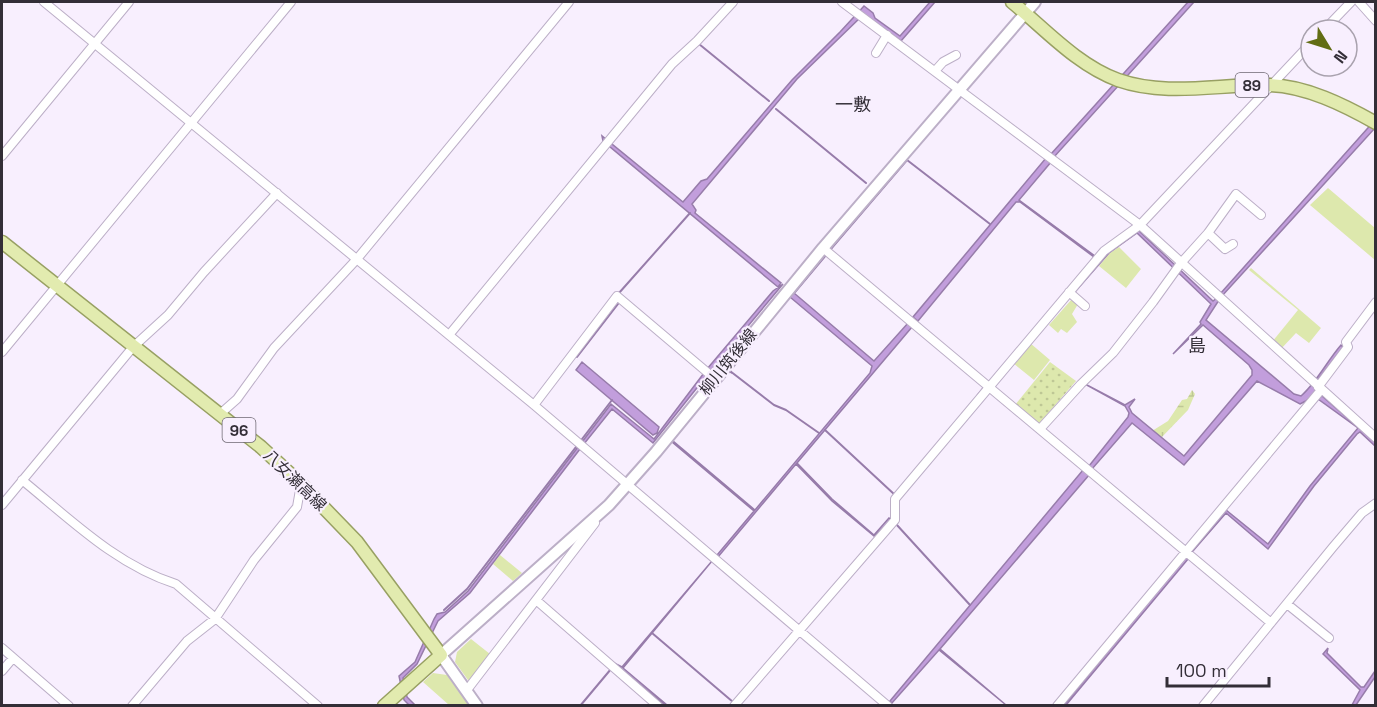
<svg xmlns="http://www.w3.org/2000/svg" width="1377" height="707" viewBox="0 0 1377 707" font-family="'Space Grotesk','Noto Sans JP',sans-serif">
<defs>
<pattern id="wetland-marsh" width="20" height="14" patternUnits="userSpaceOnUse" patternTransform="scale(1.5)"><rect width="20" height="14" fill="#dde8ad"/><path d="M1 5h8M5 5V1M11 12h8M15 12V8" fill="none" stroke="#bec795"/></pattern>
<pattern id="park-dots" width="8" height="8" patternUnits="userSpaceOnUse" patternTransform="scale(1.5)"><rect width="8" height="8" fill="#dde8ad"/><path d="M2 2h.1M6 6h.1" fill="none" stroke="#bec795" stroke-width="1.8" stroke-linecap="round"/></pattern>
</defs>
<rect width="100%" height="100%" fill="#f8effe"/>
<path fill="#dde8ad" d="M1328,188L1375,228V260L1310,205Z
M1119,247L1141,269L1126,288L1099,266L1110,253Z
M1251,268L1321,328L1309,343L1296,333L1280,350L1272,342L1298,310L1249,270Z
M1072,299L1078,304L1072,314L1077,322L1067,333L1061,329L1058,333L1049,325Z
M1030,343L1050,360L1034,380L1013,363Z
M500,555L522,573L513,581L493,564Z
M471,639L490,654L470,680H468L455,662L457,652Z
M433,673L447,675L469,705H449L423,682Z"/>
<path fill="url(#wetland-marsh)" d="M1192,390L1195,394L1188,410L1161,438L1152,431L1168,421L1182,400L1187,399Z"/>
<path fill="url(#park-dots)" d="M1050,362L1076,381L1038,425L1015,405Z"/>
<path fill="#c29edc" stroke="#977caa" stroke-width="1.5" d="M930,2H935L901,41L864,14L797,79L692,204L696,210L695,213L781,283L778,287L603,141L602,136L683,202L701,181L707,179L792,80L840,32L864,6L873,13L875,18L900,36Z
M1188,2H1194L1054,157L1051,154Z
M1375,120V128L1222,296L1220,294Z
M1046,158L1051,162L1019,200L1095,256L1094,257L1020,202H1016L918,321L913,317Z
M1138,230L1213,301L1217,298L1219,300L1206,320L1294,394L1301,396C1317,382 1327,361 1341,345L1343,347L1313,386L1316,388C1314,396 1307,401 1300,404L1257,381L1184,465L1132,423L1092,469L1089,466L1128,417L1129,413L1125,406L1085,384L1125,405L1135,399L1129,407L1132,413L1184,456L1252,375V370L1249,365L1203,325L1173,354L1201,324L1200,322L1211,304L1137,233L1109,253L1074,293L1109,252Z
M783,284L718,362L732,373L716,364L653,443L612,409L584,444L582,442L611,404L654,439L707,369L773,291Z
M794,293L874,361L908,323L912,327L797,463L832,499L874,535L889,518L892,520L874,536L832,501L796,464L718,557L717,555L754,511L672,442L673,441L755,510L870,373L872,366L790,297Z
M582,362L659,427L657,433L653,435L576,370Z
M1322,396L1375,442V446L1360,432L1357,434L1314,486L1268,549L1226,513L1192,552L1190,551L1226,510L1268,544L1310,486L1358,428L1318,399Z
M578,447L580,449L470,593L438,621L417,664L403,678L407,697L415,705H409L404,700L399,676L415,662L434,619L437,614L445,612L468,591Z
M1083,470L1089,475L940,649L1006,705L939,650L892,703L890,701Z
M1186,557L1188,559L1066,705L1063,706Z
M712,561L623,668L667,705H665L614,663L622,667Z
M1328,648L1327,653L1361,687H1364L1375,671V677L1356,705H1352L1360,690L1323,654Z"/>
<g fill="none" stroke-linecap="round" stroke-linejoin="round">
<path stroke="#977caa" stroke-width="2" d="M701,41L699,44L769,101
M776,109L866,183
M830,250L907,160L990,224
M795,292L826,255
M619,293L690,213
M577,357L618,304
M730,371L774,405L786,410L819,433
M977,396L984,387
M825,430L895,495
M896,524L970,605
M444,610L467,589L612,400
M652,633L733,702
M580,706L611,669"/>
<g stroke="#bcafc7" stroke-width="10">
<path id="minor" d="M44,2L534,405L888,706
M842,2L1140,225L1376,438
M1359,2L1376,21
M1324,30L1351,2
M876,53L887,35
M935,71L943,62L956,55
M2,156L129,2
M1208,233L1225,249L1233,244
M823,248L1271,623
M1069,292L1085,306
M449,335L672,64L697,41L733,2
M2,352L291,2
M1318,387L1348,347L1346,342L1376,302
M534,405L617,296L714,378
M220,414L237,399L274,348L357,259L569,2
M1040,429L1081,384L1113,353L1153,302L1181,263L1208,233L1236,194L1261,215
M22,480C70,519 116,565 176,584L318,706
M2,505L133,347L168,315L204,272L277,193
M536,600L658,706
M1287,604L1329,638
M2,648L69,706
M2,671L13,658
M467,690L595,523
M132,706L187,641L215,619L254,560L297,507L301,484
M734,706L895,520V499L1104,251L1140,225L1311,43
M1057,706L1321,390
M1203,706L1333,547L1362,513L1376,503"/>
</g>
<g stroke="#bcafc7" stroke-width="14">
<path id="secondary" d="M477,706L441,655L609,505L656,452L823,248L1035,2"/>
</g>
<g stroke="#98a063" stroke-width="15">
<path id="primary" d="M1012,2C1045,29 1077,65 1118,80C1167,97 1218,84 1269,85C1306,86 1344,105 1376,123
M2,242L261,447L301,484L357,542L441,655L384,706"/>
</g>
<use href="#minor" stroke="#fff" stroke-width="8"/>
<use href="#secondary" stroke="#fff" stroke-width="10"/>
<use href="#primary" stroke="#e2ebaf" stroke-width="12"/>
</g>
<g text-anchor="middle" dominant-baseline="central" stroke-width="4.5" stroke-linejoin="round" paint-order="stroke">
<g fill="#f8effe" stroke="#6e6873" stroke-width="1.5">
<rect x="1235.5" y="73" width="33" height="24" rx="4.5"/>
<rect x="222.5" y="418" width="33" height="24" rx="4.5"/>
</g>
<g font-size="15" font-weight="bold" fill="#332e37">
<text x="1252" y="85">89</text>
<text x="239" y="430">96</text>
</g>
<g font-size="16" fill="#332e37" stroke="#f8effe">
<text transform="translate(728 362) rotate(-51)">柳川筑後線</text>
<text transform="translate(295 480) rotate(44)">八女瀬高線</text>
</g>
<g font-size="18" fill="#332e37" stroke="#f8effe">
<text x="853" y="104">一敷</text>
<text x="1197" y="345">島</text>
</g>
</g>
<rect width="1377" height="707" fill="none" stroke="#332e37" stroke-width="6"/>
<g transform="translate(1329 48) rotate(128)"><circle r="28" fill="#f8effe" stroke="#a9a2ae" stroke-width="1.5"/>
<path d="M0-4.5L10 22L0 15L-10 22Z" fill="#626d14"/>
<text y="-9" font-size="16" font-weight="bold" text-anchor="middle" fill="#332e37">N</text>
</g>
<path d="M1167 677v9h102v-9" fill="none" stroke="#332e37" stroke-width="3"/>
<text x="1176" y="677" font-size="18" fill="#332e37" stroke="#f8effe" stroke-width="4.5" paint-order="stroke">100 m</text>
</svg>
